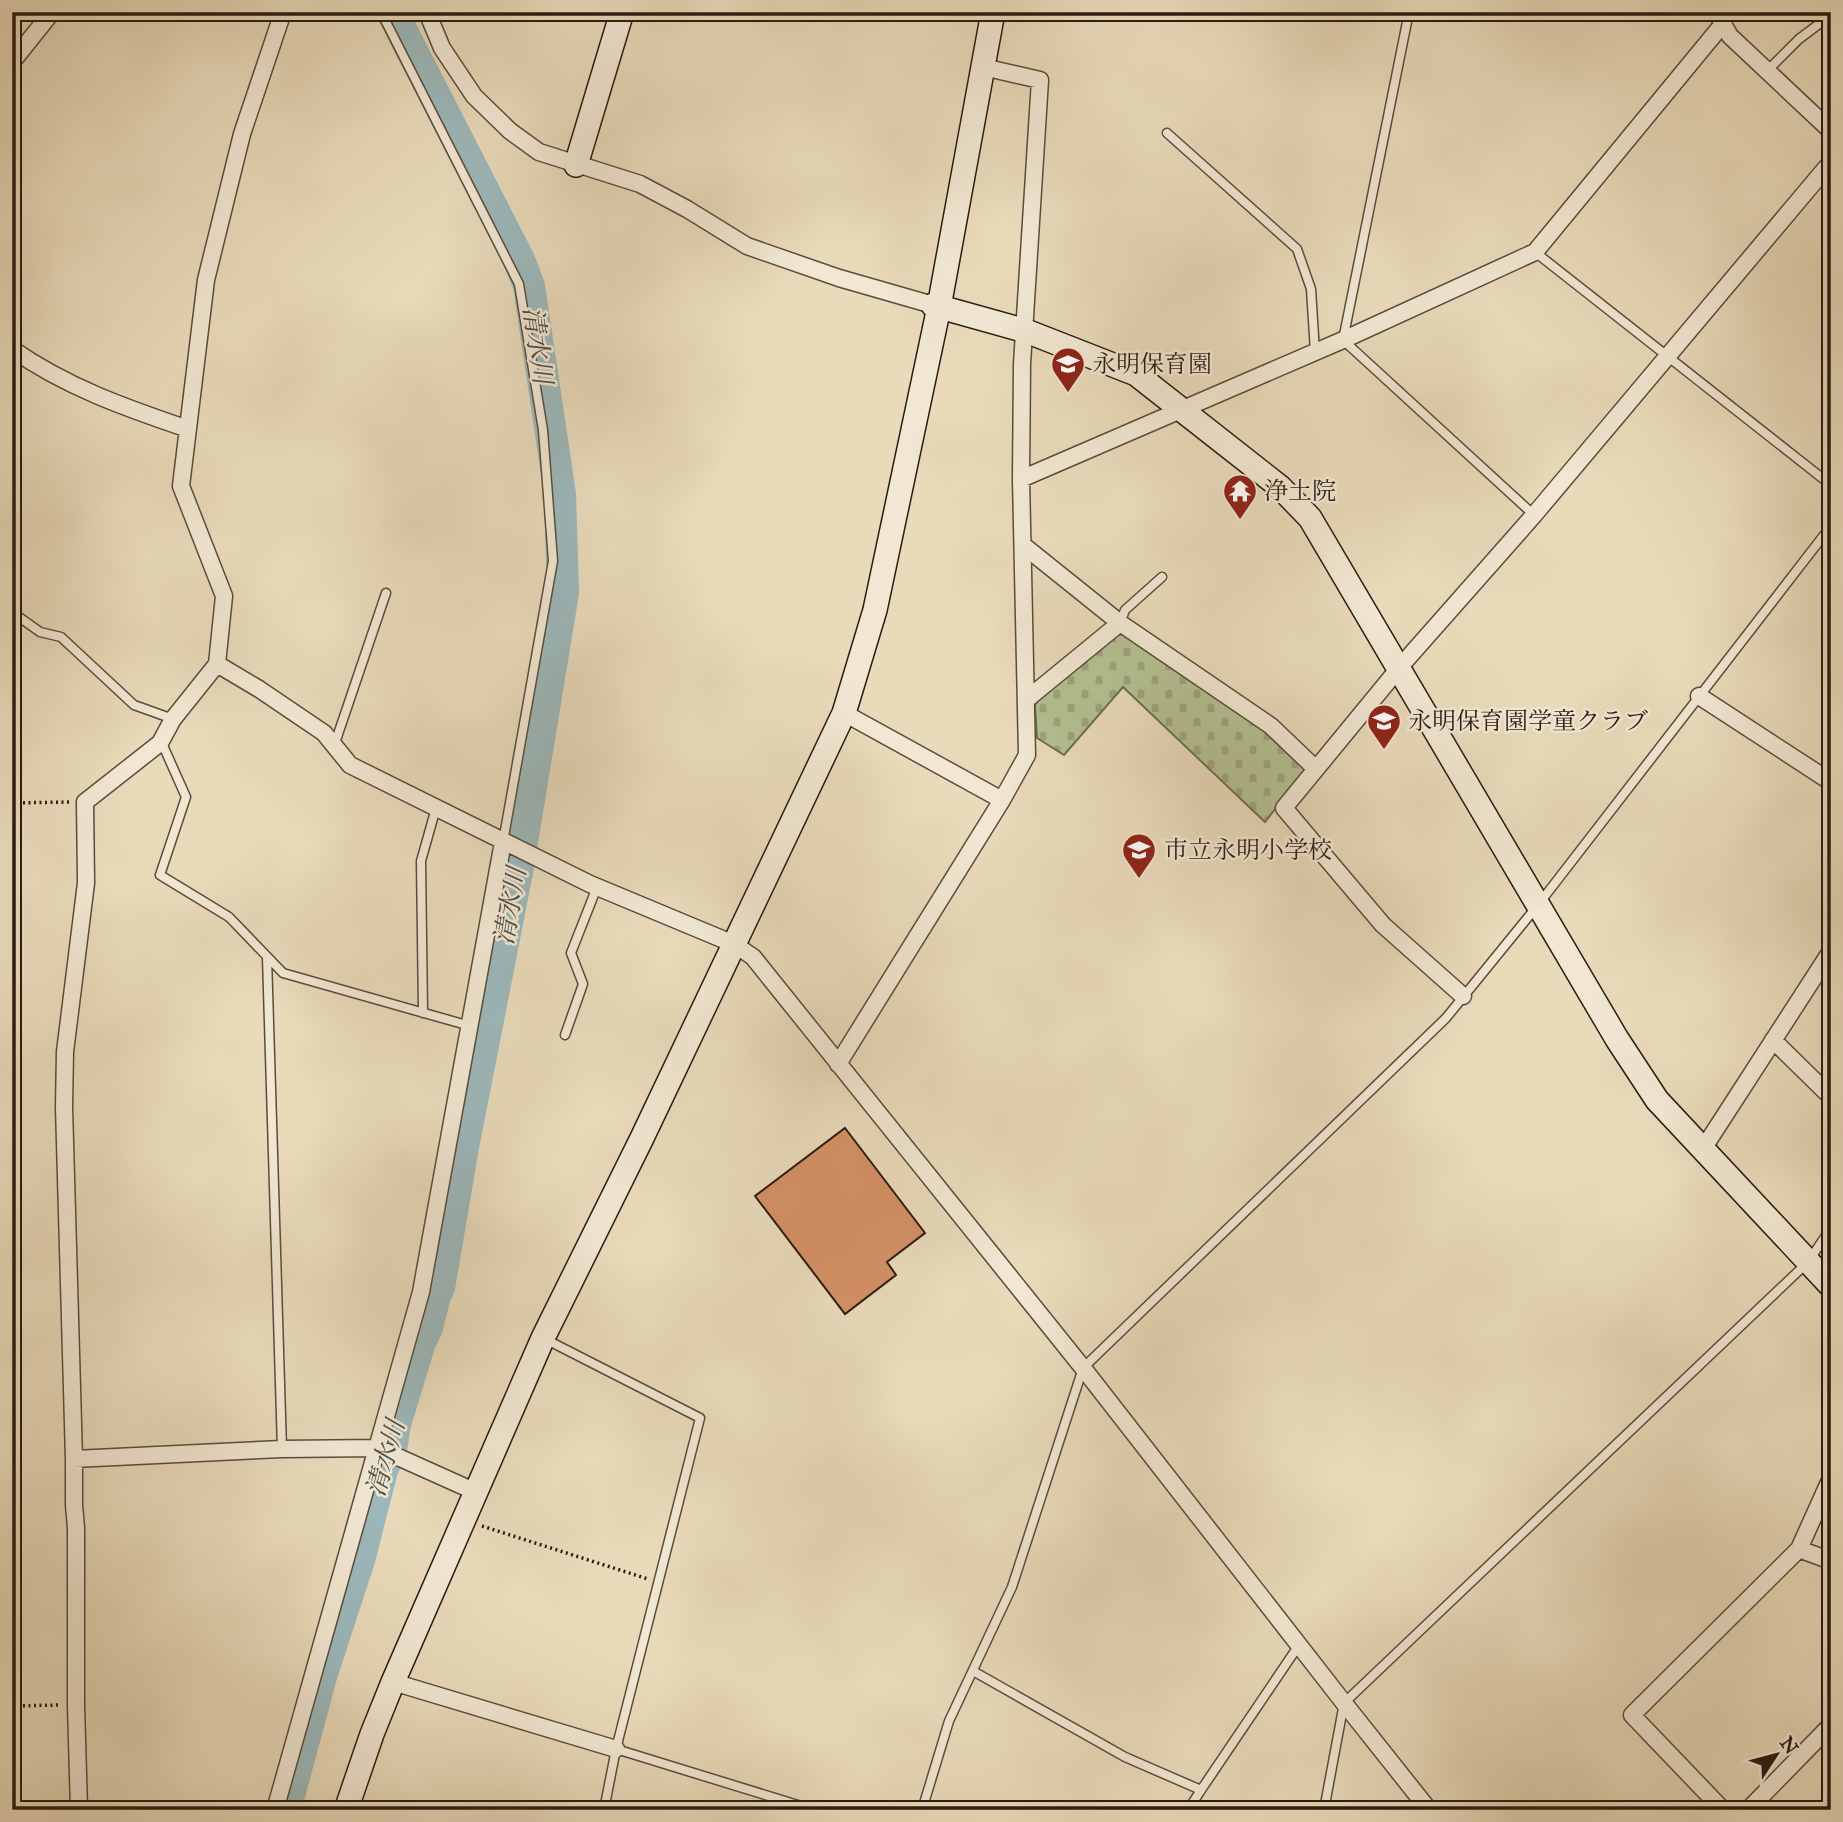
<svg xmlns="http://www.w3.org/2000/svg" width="1843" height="1822" viewBox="0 0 1843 1822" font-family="'IM FELL Great Primer','Noto Serif JP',serif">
<defs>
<pattern id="cemetery-stones" width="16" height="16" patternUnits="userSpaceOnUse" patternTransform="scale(1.75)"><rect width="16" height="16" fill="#b4c092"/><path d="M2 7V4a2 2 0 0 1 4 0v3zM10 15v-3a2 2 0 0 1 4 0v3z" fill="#9ba47d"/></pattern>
</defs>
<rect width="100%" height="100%" fill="#e9daba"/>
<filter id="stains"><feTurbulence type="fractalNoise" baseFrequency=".00286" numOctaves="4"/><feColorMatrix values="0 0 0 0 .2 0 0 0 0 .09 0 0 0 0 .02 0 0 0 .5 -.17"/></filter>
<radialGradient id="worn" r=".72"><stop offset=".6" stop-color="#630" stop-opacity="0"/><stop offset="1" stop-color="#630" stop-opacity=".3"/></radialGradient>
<path fill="url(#cemetery-stones)" stroke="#6e6e52" stroke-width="2" d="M1125,634L1265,727L1307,768L1265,822L1123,687L1064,755L1037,738L1035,705L1042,695L1117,635Z"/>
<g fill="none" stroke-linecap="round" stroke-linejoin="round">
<path stroke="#9cb8bb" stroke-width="32" d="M285,1810L322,1673L359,1560L382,1470L391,1450L395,1424L420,1342L427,1328L435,1295L439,1288L463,1147L517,872L563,593L560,494L529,286L519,260L392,12"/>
</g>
<path fill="#d49065" stroke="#291c12" stroke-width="2" d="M845,1128L925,1233L887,1262L896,1275L845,1314L755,1196Z"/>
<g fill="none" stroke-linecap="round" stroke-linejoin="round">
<g stroke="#594c3c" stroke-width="11">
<path id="lane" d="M381,12L519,284L543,430L553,561L503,842
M1409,12L1343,340L1534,515
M1767,71L1799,39L1831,15
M1167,133L1297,249L1311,289L1315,352
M1535,252L1831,485
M12,612L40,632L61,637L134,705L173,719
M1120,623L1125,610L1162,577
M161,741L186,797L160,875L229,917L283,973L470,1026
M334,746L386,593
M267,957L282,1449
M423,1013L421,861L436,808
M565,1035L583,984L571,953L597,887
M545,1339L700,1418L616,1749L604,1810
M973,1671L1125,1757L1201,1790L1188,1810
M616,1749L814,1810
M1201,1790L1299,1645
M922,1810L949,1721L1012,1587L1083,1368L1446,1018L1538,905L1831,526
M1324,1810L1344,1703L1808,1262L1831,1228"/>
</g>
<g stroke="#594c3c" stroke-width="19">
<path id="street" d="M427,12L442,48L474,96L510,131L539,152L640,184L687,209L747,246L839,278L933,305
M1716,12L1730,36L1831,131
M12,62L52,12
M12,349C66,387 126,408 188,429
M1021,479L1343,340L1535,252L1722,25
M1024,546L1120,623L1271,726L1316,769
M217,664L259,689L324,733L350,765L590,884L734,944L753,957L1083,1368L1344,1703L1429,1810
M1699,696L1831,782
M1026,700L1120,623
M844,713L1002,800
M1463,996L1383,925L1284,808L1399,668L1534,515L1831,162
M1773,1040L1831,1097
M838,1064L1002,800L1027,755L1021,479L1022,364L1040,80L983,67
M1703,1149L1831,951
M74,1459L282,1449L378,1448L476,1492
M1799,1549L1831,1561
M393,1682L616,1749
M79,1810L76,1705V1528L74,1505V1459L64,1107L65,1052L86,883L85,802L160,743L173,719L217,664L224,596L181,486L206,280L242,134L283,12
M275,1810L421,1292L503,842
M1723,1810L1632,1715L1799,1549L1831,1478
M1748,1810L1831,1725"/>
</g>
<g stroke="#291c12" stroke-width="26">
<path id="secondary" d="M576,165L622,12
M933,305L1026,331L1136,374L1280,487L1310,518L1617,1039L1657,1100L1831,1286
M346,1810L372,1734L393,1682L543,1338L642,1138L844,713L875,610L939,307L993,12"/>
</g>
<path stroke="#291c12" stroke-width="3.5" stroke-dasharray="2 3.5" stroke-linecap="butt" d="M12,803L69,802
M482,1526L648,1579
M12,1706L59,1705"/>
<use href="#lane" stroke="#f1e7d2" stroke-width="8"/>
<use href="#street" stroke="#f1e7d2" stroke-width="16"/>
<use href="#secondary" stroke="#f1e7d2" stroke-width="23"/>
</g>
<defs>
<g id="school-pin" transform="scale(1.75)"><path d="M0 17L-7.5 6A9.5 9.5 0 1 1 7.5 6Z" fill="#8f2418" stroke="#f1e7d2"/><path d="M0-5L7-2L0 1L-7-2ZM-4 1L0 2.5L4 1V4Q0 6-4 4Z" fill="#fff"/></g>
<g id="temple-pin" transform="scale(1.75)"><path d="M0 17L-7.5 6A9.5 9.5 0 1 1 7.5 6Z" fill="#8f2418" stroke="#f1e7d2"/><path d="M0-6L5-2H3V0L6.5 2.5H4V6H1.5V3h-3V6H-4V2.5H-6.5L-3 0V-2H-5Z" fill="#fff"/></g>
</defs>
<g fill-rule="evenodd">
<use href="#school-pin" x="1068" y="364"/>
<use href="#temple-pin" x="1240" y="491"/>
<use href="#school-pin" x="1384" y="721"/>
<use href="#school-pin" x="1139" y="850"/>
</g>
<g text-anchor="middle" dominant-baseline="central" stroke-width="5" stroke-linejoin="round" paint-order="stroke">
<g font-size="24" fill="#291c12" stroke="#f1e7d2" text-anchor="start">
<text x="1092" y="364">永明保育園</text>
<text x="1264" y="491">浄土院</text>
<text x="1408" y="721">永明保育園学童クラブ</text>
<text x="1164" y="850">市立永明小学校</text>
</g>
<g font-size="26" font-style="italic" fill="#4c4b45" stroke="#f1e7d2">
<text transform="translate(538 345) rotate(82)">清水川</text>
<text transform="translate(510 906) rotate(-80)">清水川</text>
<text transform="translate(385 1458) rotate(-74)">清水川</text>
</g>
</g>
<rect width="1843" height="1822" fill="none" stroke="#e9daba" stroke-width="42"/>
<rect x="14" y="14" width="1815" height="1794" fill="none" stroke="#291c12" stroke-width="3.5"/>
<rect x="21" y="21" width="1801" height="1780" fill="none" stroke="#291c12" stroke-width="2"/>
<g transform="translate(1776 1755) rotate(54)" stroke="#f1e7d2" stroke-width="5" paint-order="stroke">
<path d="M0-5L12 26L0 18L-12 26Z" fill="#291c12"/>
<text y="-10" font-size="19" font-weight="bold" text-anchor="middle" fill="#291c12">N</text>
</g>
<rect width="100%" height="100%" filter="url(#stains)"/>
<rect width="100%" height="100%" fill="url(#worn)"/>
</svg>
